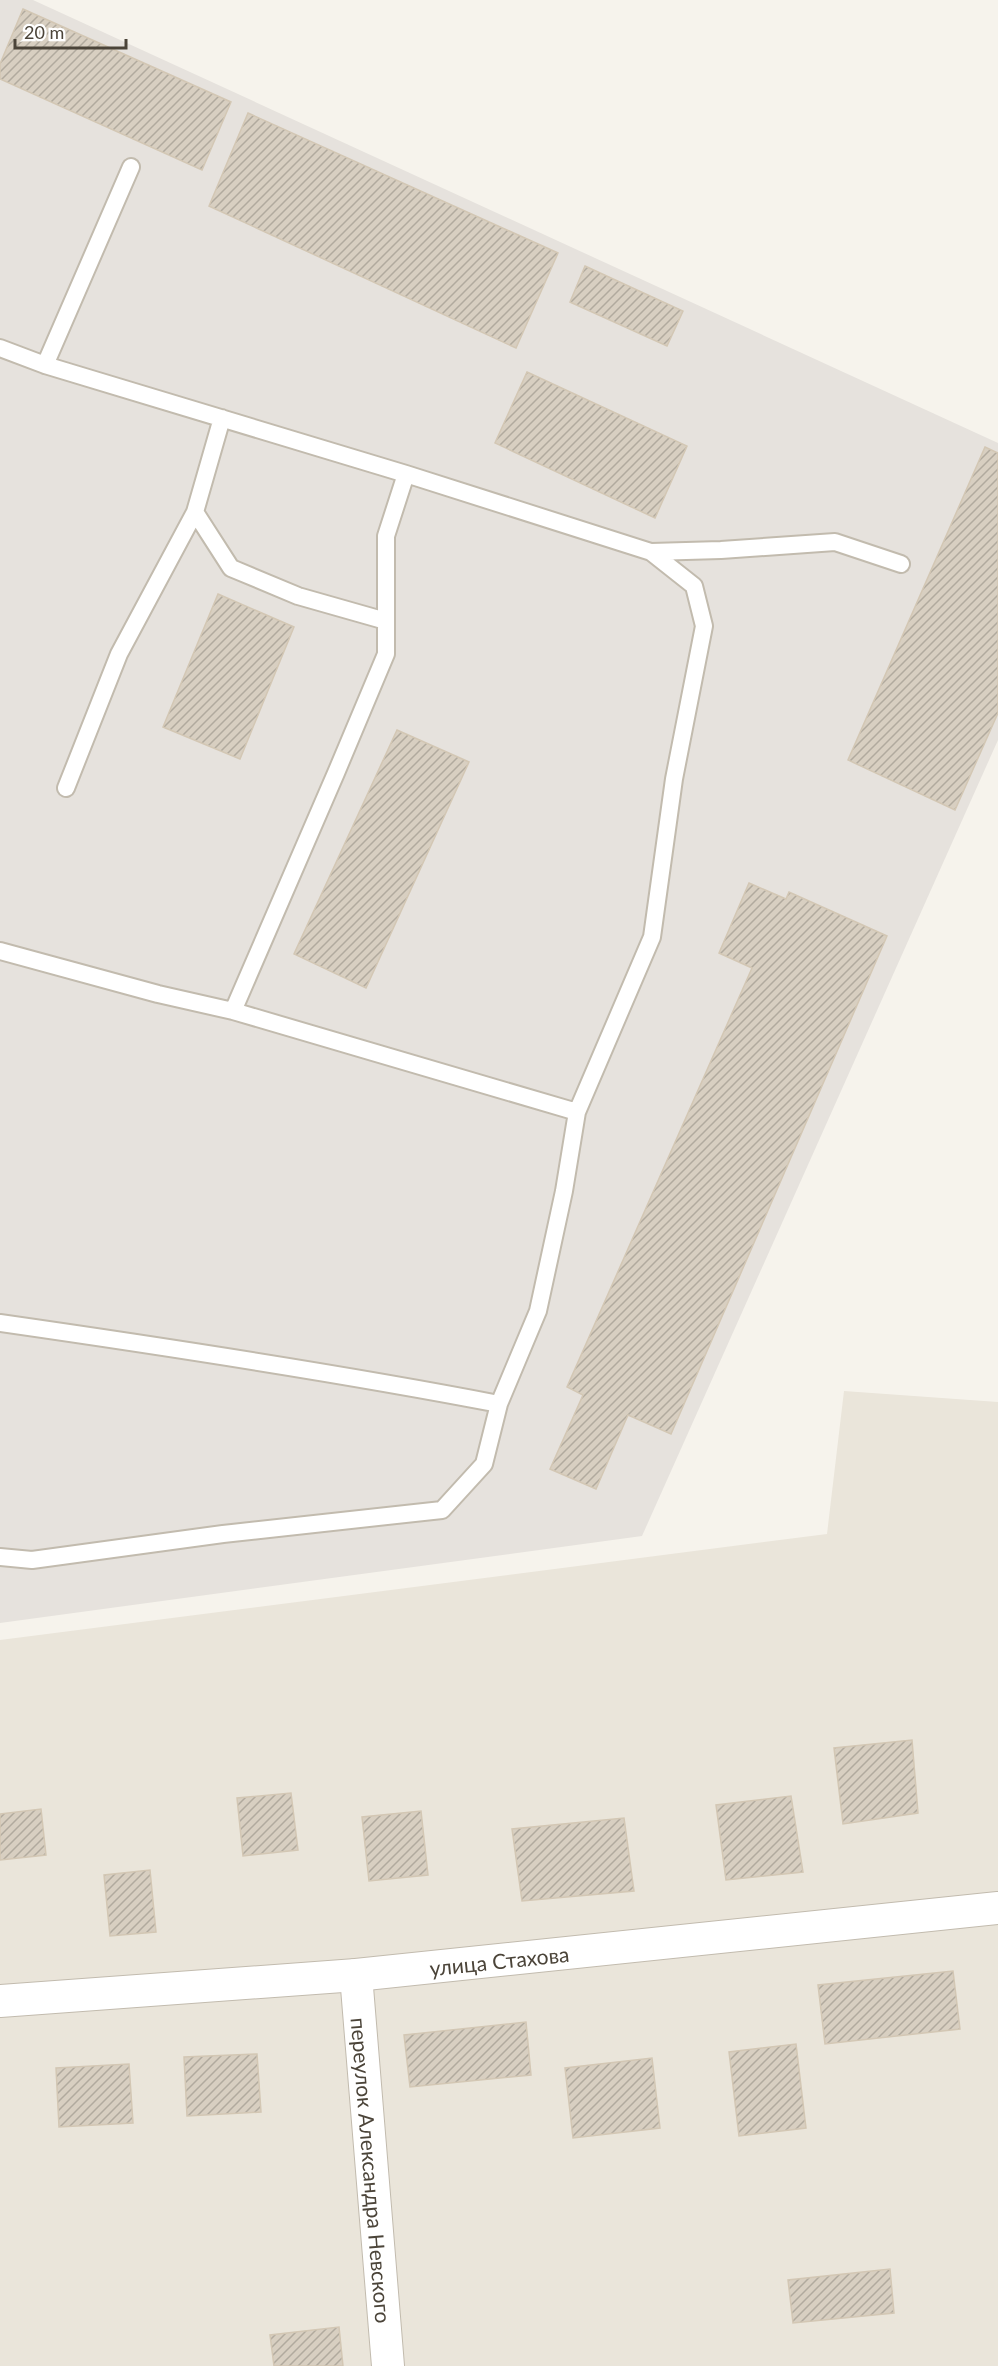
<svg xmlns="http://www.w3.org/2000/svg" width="998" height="2366" viewBox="0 0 998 2366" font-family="Lato,sans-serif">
<defs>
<pattern id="building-hatch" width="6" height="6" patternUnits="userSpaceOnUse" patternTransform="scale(1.5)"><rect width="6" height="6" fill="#d8cfc1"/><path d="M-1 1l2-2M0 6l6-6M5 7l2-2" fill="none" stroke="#b1aa9e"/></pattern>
</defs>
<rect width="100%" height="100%" fill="#f6f3ec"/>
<path fill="#eae5da" d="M844,1391L998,1402V2366H0V1640L827,1534Z"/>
<path fill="#e6e2dd" d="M0,0H33L998,443V740L642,1536L0,1623Z"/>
<path fill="url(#building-hatch)" stroke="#d3c7b4" stroke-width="1.5" d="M23,9L231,102L202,170L0,79V64Z
M248,113L558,253L516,348L209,206Z
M585,266L683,311L667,346L570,302Z
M527,372L687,446L655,518L495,443Z
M985,447L998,453V713L955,810L848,760Z
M218,594L294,627L240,759L163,727Z
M397,730L469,762L366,988L294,954Z
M749,883L786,899L789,892L887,936L671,1434L628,1415L596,1489L550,1469L583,1395L567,1387L752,968L719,953Z
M912,1740L918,1813L843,1824L834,1748Z
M291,1793L298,1850L243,1856L237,1798Z
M791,1796L803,1872L726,1880L716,1805Z
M41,1809L46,1855L0,1860V1814Z
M421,1811L428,1875L369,1881L362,1817Z
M624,1818L634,1891L522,1901L512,1829Z
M150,1870L156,1932L110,1936L104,1875Z
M953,1971L960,2029L825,2044L818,1985Z
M526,2022L531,2075L410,2087L404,2035Z
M796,2044L806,2128L739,2136L729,2052Z
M257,2054L261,2112L187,2116L184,2057Z
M652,2058L660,2128L573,2138L565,2068Z
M129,2064L133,2123L59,2127L56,2068Z
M890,2269L894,2313L793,2323L788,2280Z
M339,2327L343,2366H274L270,2335Z"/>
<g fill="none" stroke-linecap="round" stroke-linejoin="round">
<g stroke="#c2bbae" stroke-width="20">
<path id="lane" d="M0,348L45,365L406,474L651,552L721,550L835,542L901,564
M45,365L131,167
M222,418L195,512L231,568L298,596L386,621
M66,788L119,654L195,512
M0,951L158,994L233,1011L336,773L386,654V536L406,474
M233,1011L577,1112L652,937L674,779L704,626L694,586L651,552
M0,1323C167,1347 333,1372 499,1404
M0,1557L32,1560L223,1534L442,1510L484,1464L499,1404L538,1311L564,1191L577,1112"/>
</g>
<g stroke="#c2bbae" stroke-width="34">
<g id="street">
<path id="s1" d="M356,1975L388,2366"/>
<path id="s2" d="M0,2001L356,1975L998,1908"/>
</g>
</g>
<use href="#lane" stroke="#fff" stroke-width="16"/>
<use href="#street" stroke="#fff" stroke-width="32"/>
</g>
<g text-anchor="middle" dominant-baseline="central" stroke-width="5" stroke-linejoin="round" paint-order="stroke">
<g font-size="21" fill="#4b4439" stroke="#fff">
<text stroke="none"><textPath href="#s2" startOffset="501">улица Стахова</textPath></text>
<text stroke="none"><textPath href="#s1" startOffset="196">переулок Александра Невского</textPath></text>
</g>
</g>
<path d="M15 39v9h111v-9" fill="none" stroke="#4b4439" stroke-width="3"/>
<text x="24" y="39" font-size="18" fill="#4b4439" stroke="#ffffff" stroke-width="4.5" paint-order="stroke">20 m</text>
</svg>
